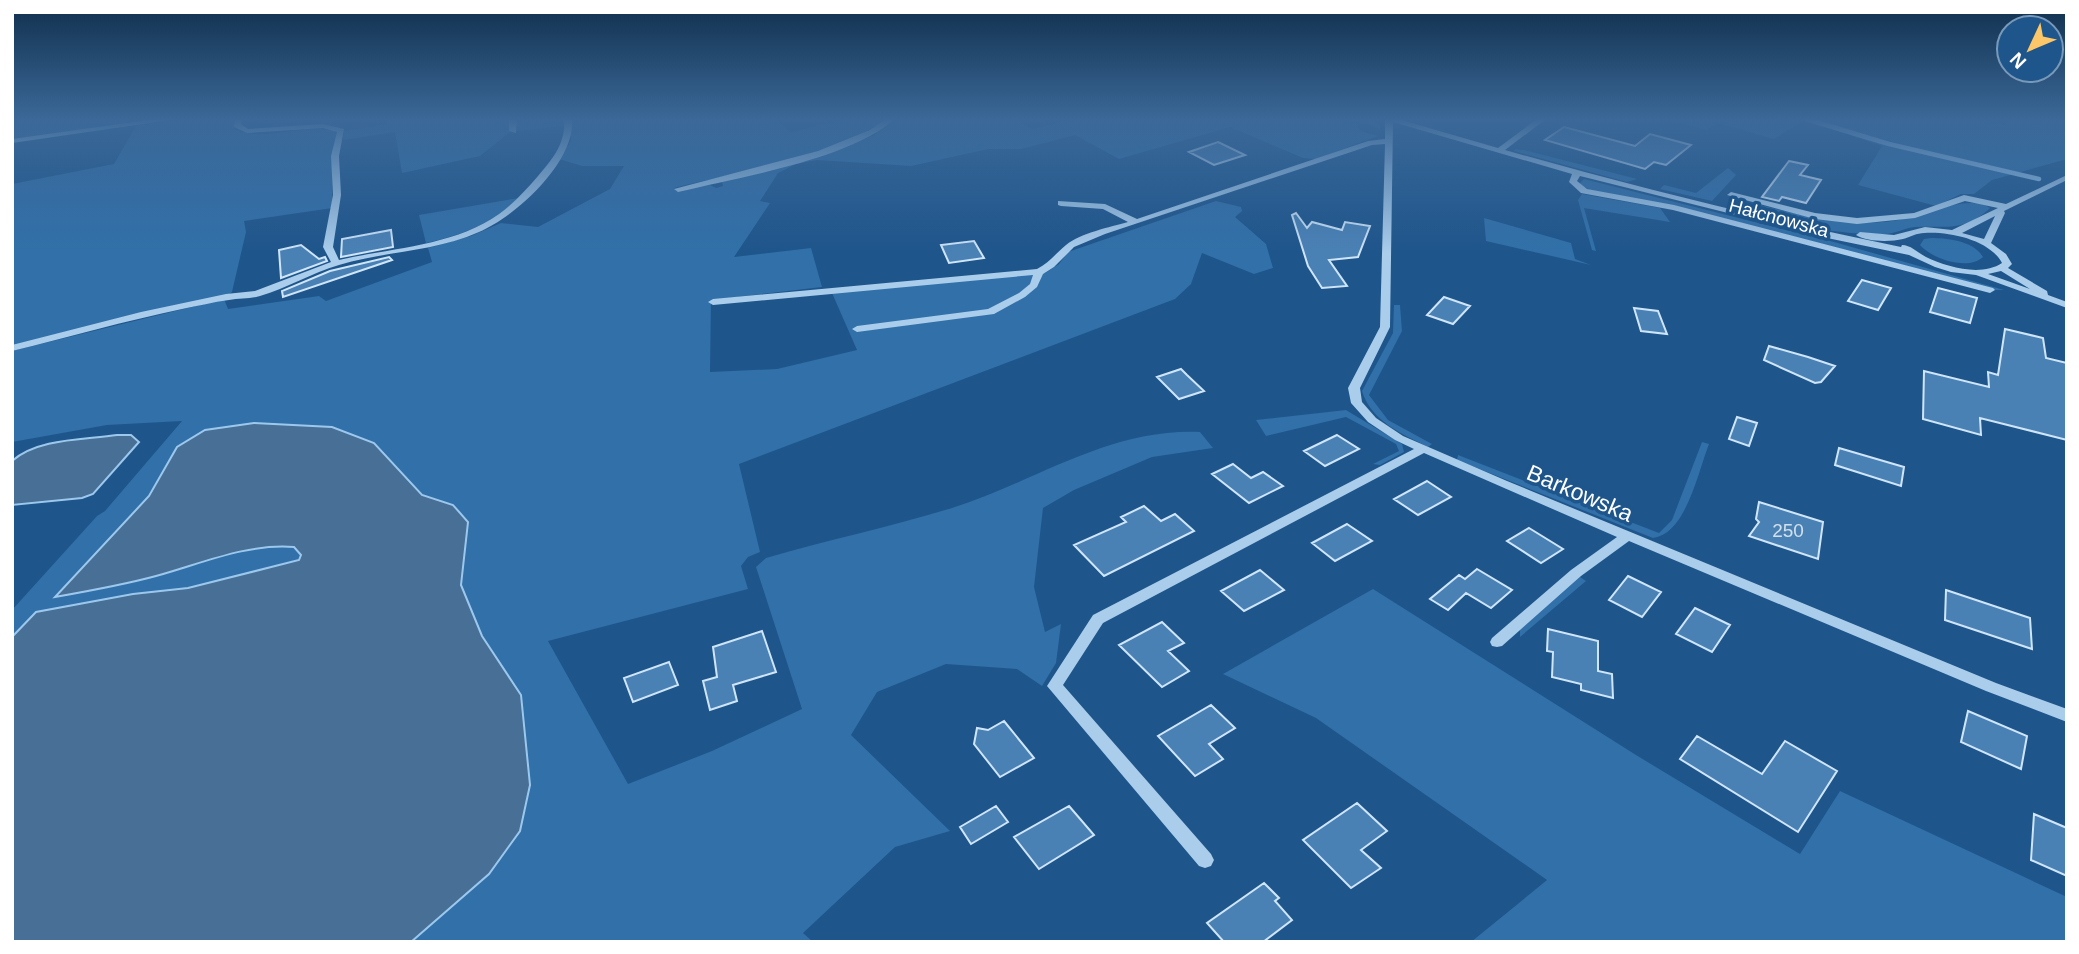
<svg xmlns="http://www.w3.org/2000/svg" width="2079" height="954" viewBox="0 0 2079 954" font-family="Arial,sans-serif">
<rect width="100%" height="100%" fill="#1e558b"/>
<path fill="#3170a9" d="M12,119H127L126,124L12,139Z
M185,119H235L234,129C263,143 303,123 334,131L337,134L332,157V208L244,221L246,232L232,292L228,295L12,346V184L114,164L136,126Z
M386,119H510V132L480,156L402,173L395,132L343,140L344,131L387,124Z
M516,119H565L564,126L517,131Z
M571,119H774L791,132L848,119H885C848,152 726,175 674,188L677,191L708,184L716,188L723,186L722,182L873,136L898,119H1016L1032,129L1075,119H1368L1380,125V130L1366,123L1357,125L1361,131L1378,136L1316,159L1303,158L1230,127L1119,159L1075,135L1021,149H988L911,166L817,160L796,164L778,173L760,201L770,203L734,257L811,248L822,287L711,300L710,372L777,369L857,350L832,293L1045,273L1059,264L1068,252L1216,201L1241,207L1242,211L1235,217L1266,244L1273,268L1254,274L1202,253L1191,284L1175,299L739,464L760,552L748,557L741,566L748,589L548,641L628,784L712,751L802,709L756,567L766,558C827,540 890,527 952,508C1035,482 1108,428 1200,432L1213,448L1152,457L1074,490L1043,508L1034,587L1045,632L1061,624L1056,663L1042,686L1017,669L946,664L877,692L851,735L950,831L895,847L803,933L813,942H411L489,874L520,831L530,785L521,695L482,636L461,585L468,522L453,505L422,495L374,443L332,427L254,423L177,447L149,496L56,597C90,591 123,585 157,575C201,563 248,544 294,547L301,555L299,560L188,588L133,594L36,612L12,637V610L97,516L105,511L182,421L107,425L12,442V351L224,299L228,309L319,296L326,301L432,262L428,248L471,236L501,223L538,227L610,189L624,166H582L559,159L571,141Z
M1665,119H1973L2007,125L2009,119H2067V159L1992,180L1974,194H1961L1936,206L1858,185L1882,146L1805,120L1774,139L1718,123L1706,130Z
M1515,149L1524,150L1637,179L1627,182L1514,151Z
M1728,168L1736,175L1712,201L1660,189L1664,185L1696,193Z
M1584,179L1834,242L2004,290H1994L1762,230L1590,190L1579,184Z
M1582,194L1660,208L1670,222L1584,208L1596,251L1592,250L1578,200Z
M519,198C489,225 465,234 426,243L419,215Z
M1738,200C1790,212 1844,229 1898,220C1924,216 1969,193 1990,208C1963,233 1947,225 1915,227C1904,228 1895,234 1884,234C1848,236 1767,223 1736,207L1734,203Z
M1484,218L1571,243L1575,259L1591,265L1486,241Z
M1931,238C1948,238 1974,241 1983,257C1968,271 1932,259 1920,245L1924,239Z
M1394,305H1400L1402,331L1369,395L1388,420L1432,444L1428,447C1402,434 1371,421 1362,391L1393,333Z
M1346,410L1402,444L1404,452L1380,465L1373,464L1399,451L1396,444L1346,417L1266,436L1256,420Z
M1702,442L1709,444C1698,472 1686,534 1653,538L1457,460L1458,455L1659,533L1672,520Z
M1580,577L1586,581L1520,637V630Z
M1373,589L1636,755L1800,854L1840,791L2067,897V942H1471L1547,880L1316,718L1223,674Z"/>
<path fill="#486f96" stroke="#9dc8ee" stroke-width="2" d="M254,423L332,427L374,443L422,495L453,505L468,522L461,585L482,636L521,695L530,785L520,831L489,874L411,942H12V637L36,612L133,594L188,588L299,560L301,555L294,547C248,543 200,564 156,576C123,585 89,591 55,597L149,496L177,447L205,430Z
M117,435H131L139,442L93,494L82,498L12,505V461C38,438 84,440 117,435Z"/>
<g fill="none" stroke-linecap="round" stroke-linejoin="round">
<path stroke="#9dc8ee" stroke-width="4.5" d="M1806,119L1889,144L2039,179"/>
</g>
<path fill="#4a81b5" stroke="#cfe5f9" stroke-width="2" d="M1564,127L1635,146L1650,134L1691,145L1666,165L1654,162L1645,169L1545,140Z
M1218,142L1245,155L1214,165L1189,152Z
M1789,161L1808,165L1800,175L1821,180L1806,203L1782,197L1779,201L1762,197Z
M1296,213L1307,228L1312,222L1342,230L1345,222L1370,226L1358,257L1329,260L1347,286L1322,288L1308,266L1292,215Z
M391,230L393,247L341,257L342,239Z
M974,241L984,258L949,263L941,245Z
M301,245L319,259L325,257L327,261L281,278L279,250Z
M389,257L392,260L283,297L282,291L330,271Z
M1862,280L1891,288L1878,310L1848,301Z
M1938,288L1977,298L1970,323L1930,312Z
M1444,297L1470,306L1453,324L1427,315Z
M1634,308L1658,311L1667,334L1641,331Z
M2005,329L2043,338L2046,358L2067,363V440L1980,418L1981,435L1923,419L1924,371L1989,387L1988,372L1998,375Z
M1769,346L1808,357L1835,366L1821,382L1815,383L1764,360Z
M1181,369L1187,375L1204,391L1179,399L1157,377Z
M1737,417L1757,423L1749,446L1729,439Z
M1337,435L1359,449L1325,466L1304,451Z
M1839,448L1904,467L1901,486L1835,465Z
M1233,464L1251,478L1263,472L1283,486L1249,503L1212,474Z
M1427,481L1451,497L1418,515L1394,499Z
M1759,502L1823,522L1818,559L1749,536L1759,522L1756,519Z
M1144,506L1161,521L1175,514L1194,531L1104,576L1074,545L1126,522L1121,517Z
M1347,524L1372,541L1335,561L1312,543Z
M1529,528L1563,549L1541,563L1507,541Z
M1477,569L1512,590L1491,608L1466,593L1448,610L1430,599L1459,575L1465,579Z
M1260,570L1284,590L1244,611L1221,591Z
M1628,576L1661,592L1642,617L1609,600Z
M1946,590L2030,618L2032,649L1945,620Z
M1695,608L1730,625L1712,652L1676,634Z
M1162,622L1184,643L1168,651L1189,671L1162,687L1119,645Z
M1548,629L1598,641V671L1612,674L1613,698L1581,690V684L1552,677L1553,652L1547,651Z
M762,631L776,672L733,685L737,701L710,710L703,681L717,677L713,647Z
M669,662L678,685L633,702L624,678Z
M1211,705L1235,728L1209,744L1223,759L1195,776L1158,736Z
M1968,711L2027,736L2021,769L1961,742Z
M1004,721L1034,758L1000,777L974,744L977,728L988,730Z
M1697,736L1762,774L1785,741L1837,771L1798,832L1680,759Z
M1357,803L1387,831L1361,850L1381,868L1351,888L1303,840Z
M996,806L1008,822L971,844L960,827Z
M1069,806L1094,835L1039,869L1014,837Z
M2034,814L2067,828V876L2031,860Z
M1264,883L1279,898L1275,901L1292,920L1263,942H1224L1207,923Z"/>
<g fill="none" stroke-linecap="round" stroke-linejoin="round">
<path fill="#aacdec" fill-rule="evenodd" d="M155,119H177L12,143V139Z
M235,119H243L241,124L248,129L323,124L344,129L339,156L341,195L333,247L339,260C391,248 454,246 499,214C514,203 526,190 538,176C553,159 566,143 564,119H572C576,162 515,217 479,232C434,252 385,251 339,265C312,273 287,288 260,296C251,299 239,298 229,300C213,302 198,306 182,309C125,321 69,337 12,351V345L141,312L226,294L255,291L331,262L323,247L333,195L331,156L337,132L323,128L247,133L234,127Z
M509,119H517L516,133L509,131Z
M886,119H895C848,160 739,177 678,192L674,189L818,151L870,130Z
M1385,119H1398L1498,148L1537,119H1546L1505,150C1635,187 1768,220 1901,247L1902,245C1911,245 1918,253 1926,257C1947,267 1981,277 2002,263C1990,240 1949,231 1924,233C1917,233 1910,237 1903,239C1890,242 1867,242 1856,235L1860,232L1894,235L1925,227L1952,230L1998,208L1965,201L1915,218L1857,224L1815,219L1727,195L1731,192L1815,213L1857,218L1914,213L1964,195L2006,204L2067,175V180L2004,211L2005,213L1991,243L2006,254L2012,264L2008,268L2047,291L2048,295L2067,302V308L1976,275L1951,272L1935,267L1909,255L1832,239L1580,176L1577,181L1587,189L1674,205L1993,288L1995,290L1990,293L1673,210L1581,193L1569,182L1572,174L1393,122L1390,327L1360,388L1362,402L1376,418L1403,436L1507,481L1996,683L2067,709V722L1986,691L1629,541L1581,576L1502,646L1497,647L1492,646L1490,642L1492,638L1571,570L1617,537L1424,453L1103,623L1063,685L1211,854L1214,860L1211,866L1205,868L1199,866L1047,686L1093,615L1414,449L1395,440L1368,422L1351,403L1348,388L1380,327L1385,144L1372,145L1105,234L1074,247L1054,267L1043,274L1037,287L1025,297L994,314L857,332L852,329L857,326L988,309L1019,293L1030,284L1033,275L713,305L708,302L713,299L1037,269C1049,263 1056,253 1066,245C1081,233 1110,227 1128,222L1103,209L1061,206L1058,205V201L1105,204L1137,219L1368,141L1385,139ZM1995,216L1984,239L1962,233ZM2001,271L2030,289L1988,274Z"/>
</g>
<linearGradient id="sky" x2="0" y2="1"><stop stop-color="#102f4c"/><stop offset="0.47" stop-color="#3b6898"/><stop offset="1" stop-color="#3b6898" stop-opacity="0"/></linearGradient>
<rect width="2079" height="253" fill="url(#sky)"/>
<g text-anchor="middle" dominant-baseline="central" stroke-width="7" stroke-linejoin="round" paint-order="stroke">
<g font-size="19" fill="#fff" stroke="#1e558b">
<text transform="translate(1779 218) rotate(15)">Hałcnowska</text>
</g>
<g font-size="19" fill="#d2e0ec">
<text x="1788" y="530">250</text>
</g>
<g font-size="23" fill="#fff" stroke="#1e558b">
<text transform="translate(1580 493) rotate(23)">Barkowska</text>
</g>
</g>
<rect width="2079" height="954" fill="none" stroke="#ffffff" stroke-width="28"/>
<g transform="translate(2030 49) rotate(226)"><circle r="33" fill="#1e558b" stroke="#7899b9" stroke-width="2"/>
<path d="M0-5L12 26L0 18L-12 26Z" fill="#fbc769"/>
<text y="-10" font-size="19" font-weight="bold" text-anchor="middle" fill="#ffffff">N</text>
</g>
</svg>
